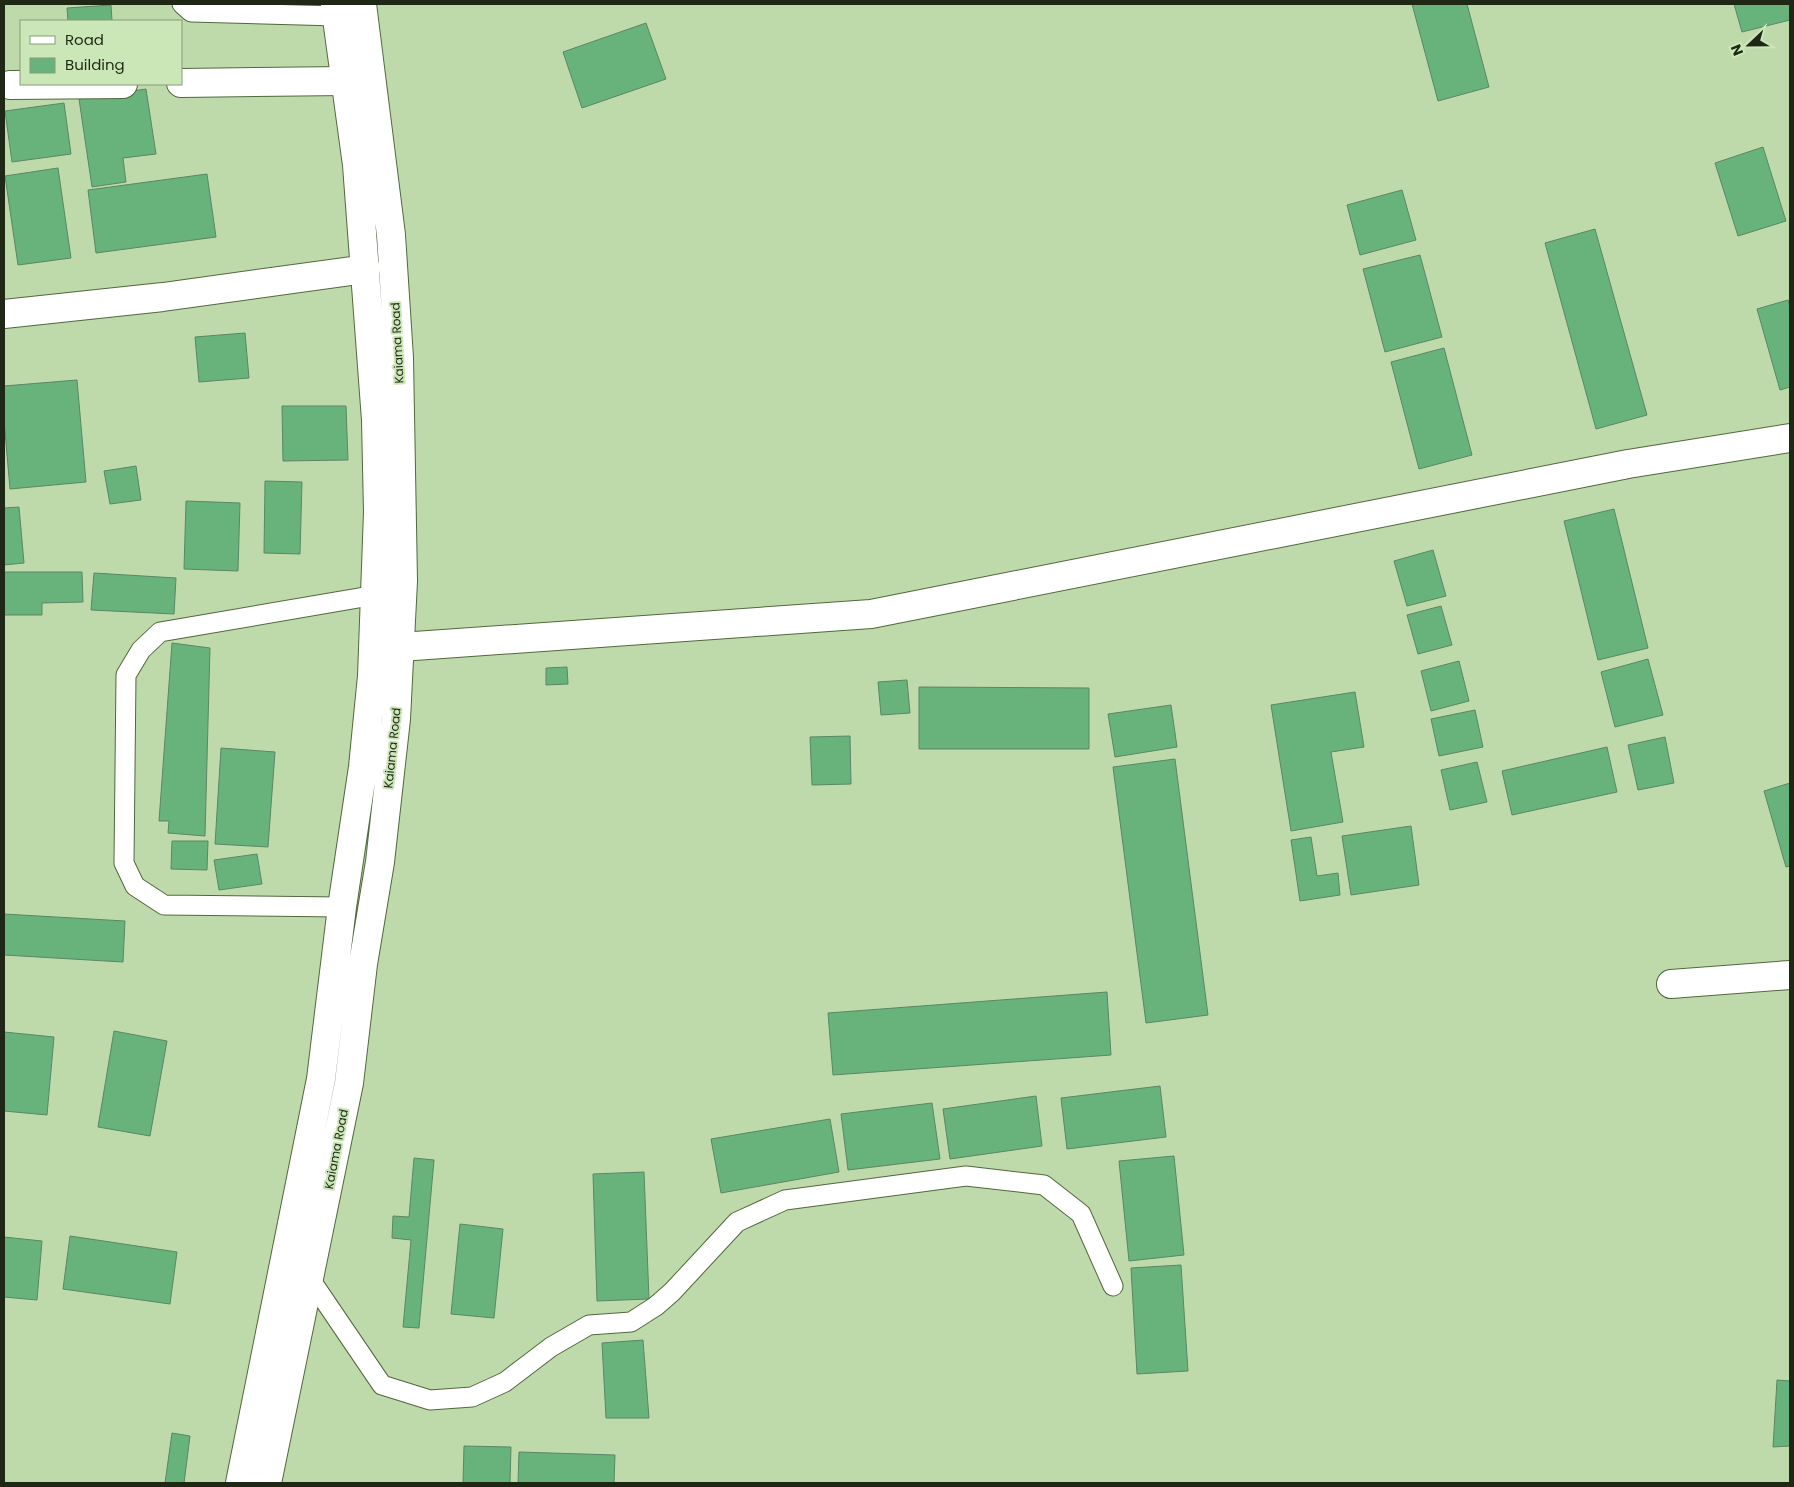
<svg xmlns="http://www.w3.org/2000/svg" width="1794" height="1487" viewBox="0 0 1794 1487" font-family="Poppins,sans-serif">
<rect width="100%" height="100%" fill="#bfdaaa"/>
<path fill="#68b27c" stroke="#5a8765" d="M1412,4H1467L1489,87L1438,101Z
M1734,4H1790V20L1742,32Z
M111,5L112,21H68L67,8Z
M646,23L666,79L582,108L563,52Z
M146,89L156,154L123,158L126,182L92,187L79,99Z
M64,103L71,154L12,162L5,111Z
M1763,147L1786,221L1738,236L1715,163Z
M58,168L71,258L18,265L5,176Z
M207,174L216,237L96,253L88,190Z
M1402,190L1416,240L1360,255L1347,205Z
M1595,229L1647,415L1596,429L1545,243Z
M1420,255L1442,337L1385,352L1363,269Z
M1788,300L1790,307V387L1780,390L1757,309Z
M245,333L249,378L199,382L195,337Z
M1444,348L1472,455L1419,469L1391,362Z
M77,380L86,482L10,489L4,420V386Z
M282,406H346L348,460L283,461Z
M136,466L141,500L110,504L104,471Z
M265,481L302,482L300,554L264,553Z
M186,501L240,503L238,571L184,569Z
M19,507L24,563L4,565V508Z
M1614,509L1648,648L1598,660L1564,521Z
M1433,550L1446,596L1407,606L1394,561Z
M4,572H82L83,602L42,603V615H4Z
M94,573L176,578L174,614L91,610Z
M1441,606L1452,645L1418,654L1407,615Z
M172,643L210,648L205,836L168,833L169,821H159Z
M1648,659L1663,715L1615,727L1601,672Z
M1459,661L1469,701L1431,711L1421,671Z
M567,667L568,684L546,685V668Z
M907,680L910,713L881,715L878,682Z
M919,687L1089,688V749H919Z
M1355,692L1364,747L1331,752L1343,822L1291,831L1271,705Z
M1171,705L1177,747L1115,757L1108,714Z
M1475,710L1483,747L1439,756L1431,719Z
M850,736L851,784L812,785L810,737Z
M1665,737L1674,783L1638,790L1628,745Z
M1607,747L1617,792L1512,815L1502,771Z
M221,748L275,752L268,847L215,844Z
M1175,759L1208,1015L1146,1023L1113,767Z
M1477,762L1487,802L1450,810L1441,770Z
M1790,783V866L1786,867L1764,791Z
M1411,826L1419,885L1351,895L1342,836Z
M1311,837L1317,876L1338,873L1340,895L1300,901L1291,840Z
M172,841H208L207,870L171,869Z
M257,854L262,884L219,890L214,860Z
M4,914L125,921L123,962L4,955Z
M1107,992L1111,1055L833,1075L828,1013Z
M114,1031L167,1041L150,1136L98,1127Z
M4,1032L54,1037L47,1115L4,1111Z
M1160,1086L1166,1137L1067,1149L1061,1098Z
M1036,1096L1042,1146L950,1159L943,1109Z
M932,1103L940,1159L848,1170L841,1114Z
M830,1119L839,1172L721,1193L711,1139Z
M1174,1156L1184,1255L1129,1261L1119,1161Z
M414,1158L434,1160L419,1328L403,1327L411,1240L392,1238L393,1216L409,1217Z
M644,1172L649,1299L597,1301L593,1174Z
M460,1224L503,1229L494,1318L451,1314Z
M70,1236L177,1252L170,1304L63,1289Z
M4,1237L42,1241L37,1300L4,1297Z
M1181,1265L1188,1371L1137,1374L1131,1268Z
M643,1340L649,1418H606L602,1343Z
M1777,1380L1790,1381V1446L1773,1447Z
M172,1433L190,1436L184,1483H165Z
M464,1446L511,1447L510,1483H463Z
M519,1452L615,1455L614,1483H518Z"/>
<g fill="none" stroke-linecap="round" stroke-linejoin="round">
<g stroke="#51683d" stroke-width="21">
<path id="service" d="M182,4L191,12L337,16
M342,907L164,905L135,886L124,863L126,675L141,650L160,632L376,595
M310,1279L382,1385L430,1400L472,1397L505,1382L551,1347L589,1325L631,1322L656,1306L672,1292L737,1222L785,1200L966,1176L1044,1185L1081,1214L1113,1286"/>
</g>
<g stroke="#51683d" stroke-width="30">
<path id="minor" d="M181,83L346,81
M10,85L123,84
M4,314L163,297L366,269
M400,647L871,614L1628,464L1790,438
M1671,984L1790,975"/>
</g>
<g stroke="#51683d" stroke-width="30">
<path id="trunk" d="M240,1483L321,1079L342,907L363,767L372,676L378,512L376,420L357,165L335,4
M267,1483L349,1083L363,964L380,862L396,719L403,581L399,358L391,235L362,4"/>
</g>
<use href="#service" stroke="#fff" stroke-width="19"/>
<use href="#minor" stroke="#fff" stroke-width="28"/>
<use href="#trunk" stroke="#fff" stroke-width="28"/>
</g>
<g text-anchor="middle" dominant-baseline="central" stroke-width="4" stroke-linejoin="round" paint-order="stroke">
<g font-size="12" fill="#1e2815" stroke="#cce7b7">
<text transform="translate(397 343) rotate(-93)">Kaiama Road</text>
<text transform="translate(392 748) rotate(-84)">Kaiama Road</text>
<text transform="translate(336 1149) rotate(-79)">Kaiama Road</text>
</g>
</g>
<rect width="1794" height="1487" fill="none" stroke="#1e2815" stroke-width="10"/>
<rect x="20" y="20" width="162" height="65" fill="#cce7b7" stroke="#869b76"/>
<rect x="30" y="36" width="25" height="8" fill="#ffffff" stroke="#869b76"/>
<text x="65" y="45" font-size="15" fill="#1e2815">Road</text>
<rect x="30" y="58" width="25" height="15" fill="#68b27c" stroke="#869b76"/>
<text x="65" y="70" font-size="15" fill="#1e2815">Building</text>
<g transform="translate(1749 45) rotate(248)" stroke="#cce7b7" stroke-width="4" paint-order="stroke">
<path d="M0-4L9 19L0 12L-9 19Z" fill="#1e2815"/>
<text y="-8" font-size="14" font-weight="bold" text-anchor="middle" fill="#1e2815">N</text>
</g>
</svg>
